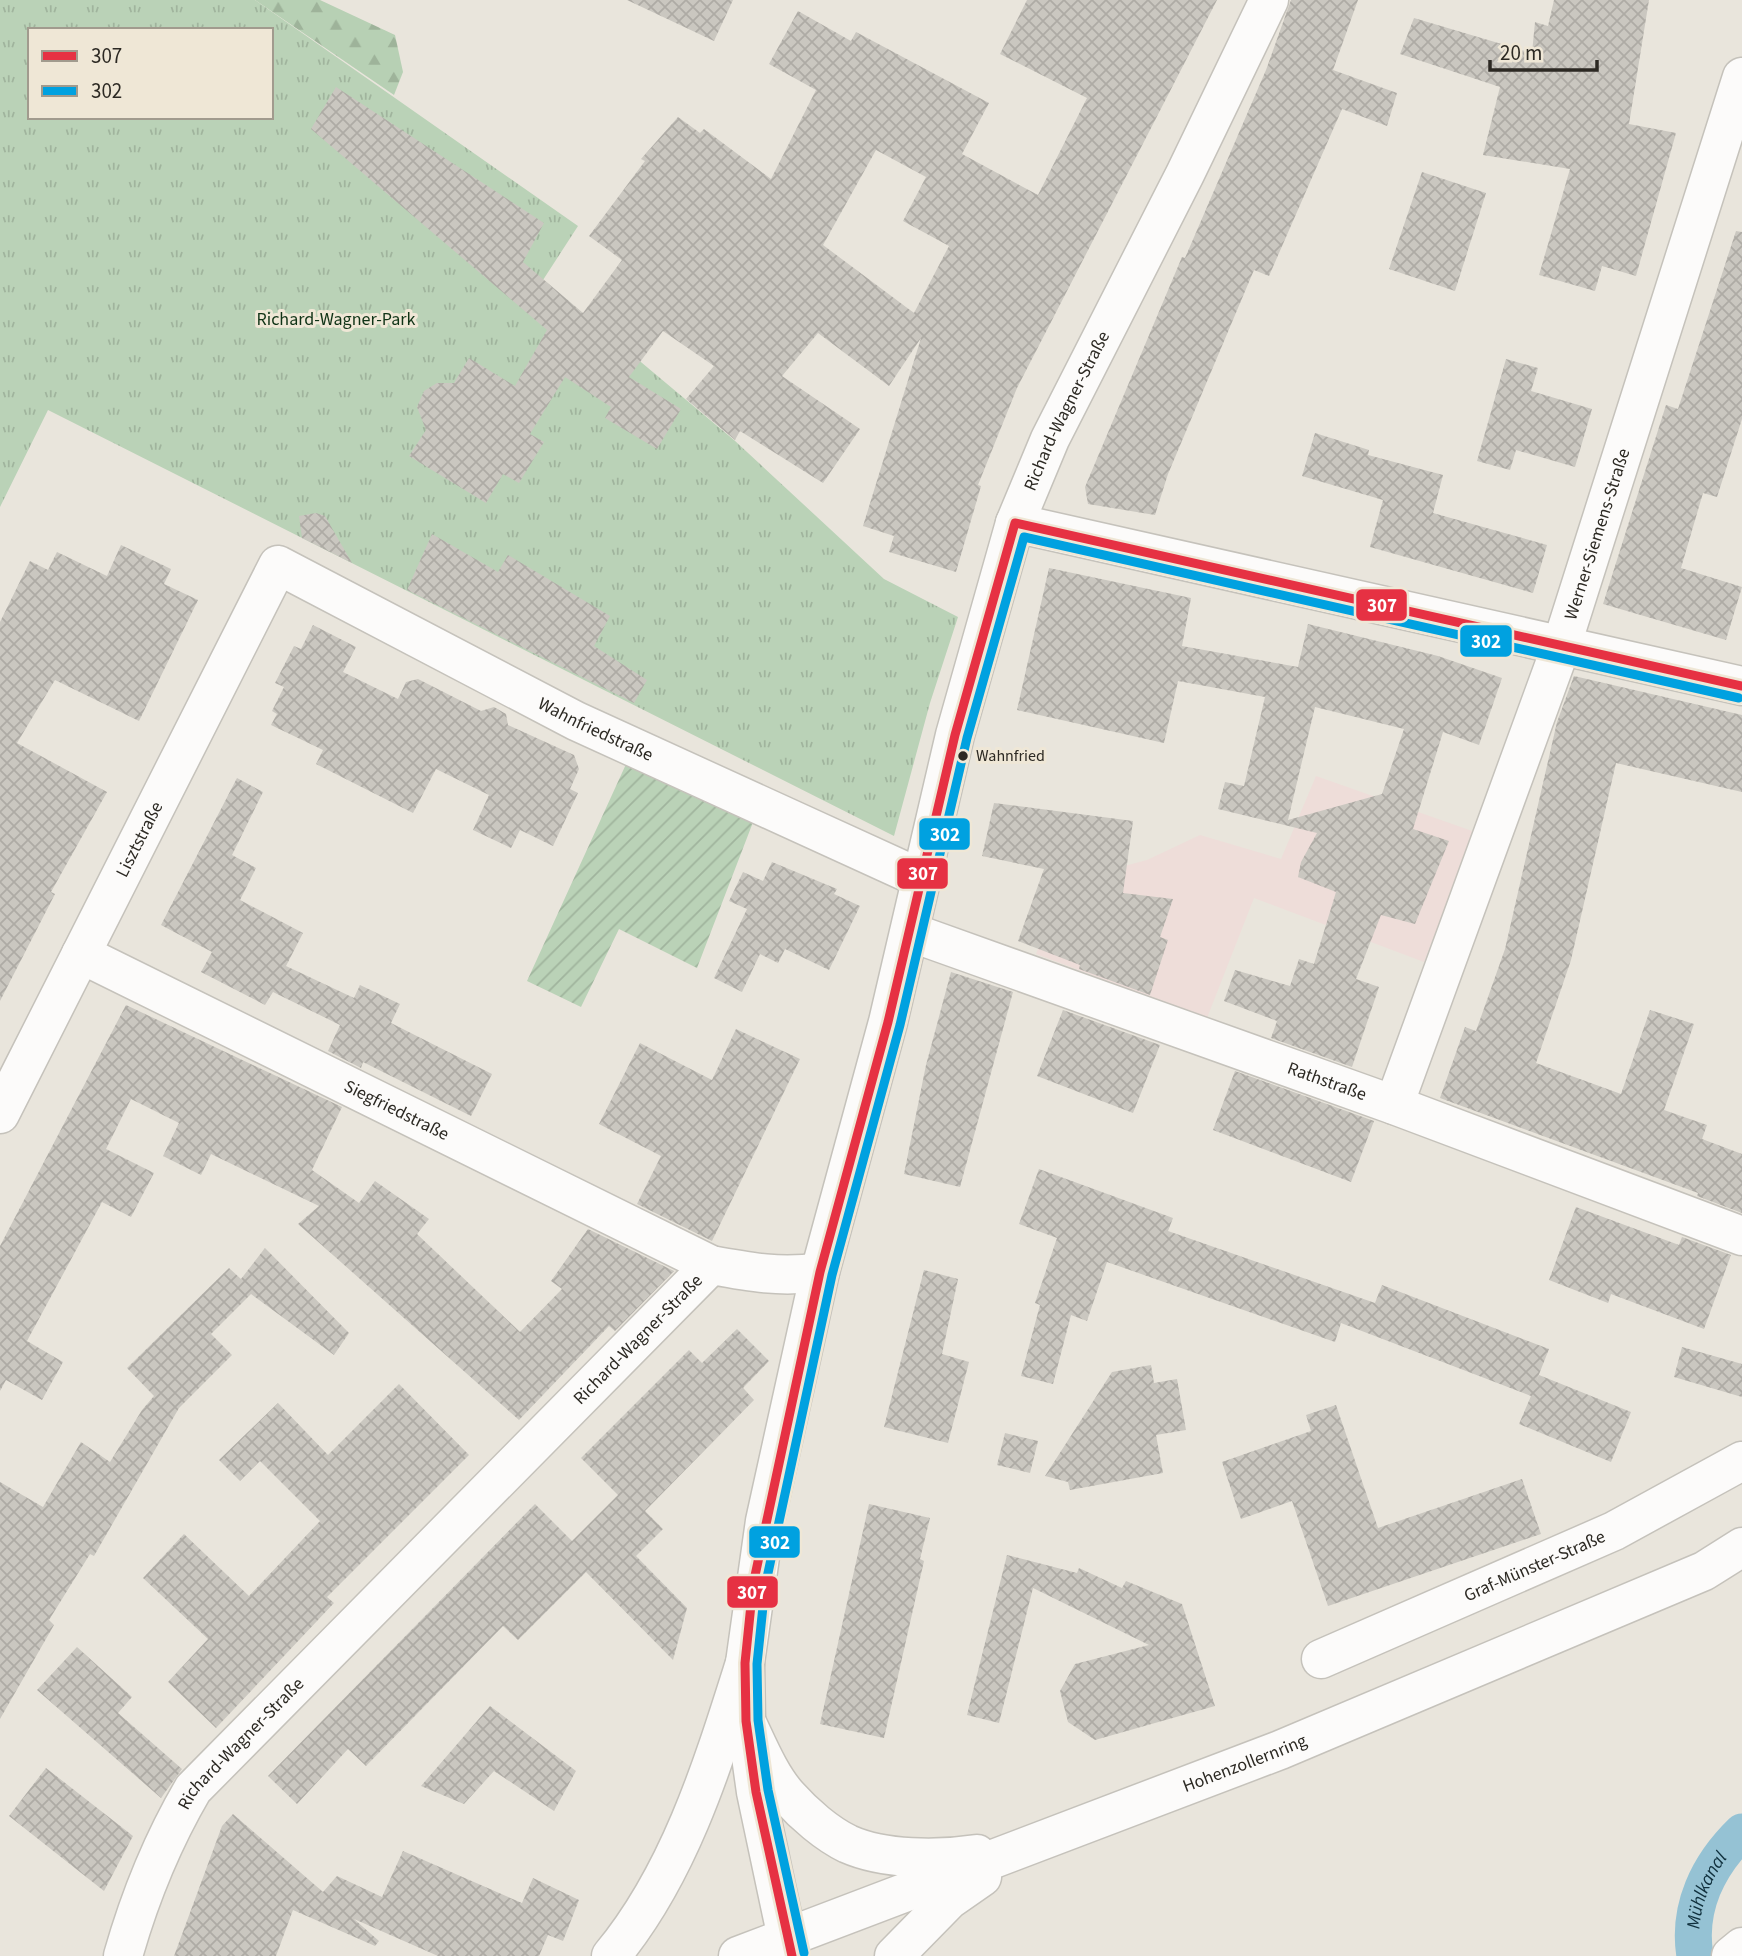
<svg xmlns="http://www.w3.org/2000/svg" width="1742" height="1956" viewBox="0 0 1742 1956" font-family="'Source Sans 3',sans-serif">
<defs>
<pattern id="forest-firs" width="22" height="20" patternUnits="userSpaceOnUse" patternTransform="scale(1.75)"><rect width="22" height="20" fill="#b7d0b4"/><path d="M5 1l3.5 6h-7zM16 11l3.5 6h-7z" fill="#9eb39a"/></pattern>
<pattern id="park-tufts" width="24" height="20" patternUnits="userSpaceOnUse" patternTransform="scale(1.75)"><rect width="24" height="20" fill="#bad2b7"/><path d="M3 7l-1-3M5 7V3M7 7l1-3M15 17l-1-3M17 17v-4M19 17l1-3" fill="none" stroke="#a0b49d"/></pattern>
<pattern id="garden-furrows" width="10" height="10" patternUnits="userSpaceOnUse" patternTransform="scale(1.75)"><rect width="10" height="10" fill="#bad2b7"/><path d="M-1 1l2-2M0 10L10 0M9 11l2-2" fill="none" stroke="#a0b49d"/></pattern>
<pattern id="building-cross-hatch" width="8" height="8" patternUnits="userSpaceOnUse" patternTransform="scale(1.75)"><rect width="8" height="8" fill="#cac7c0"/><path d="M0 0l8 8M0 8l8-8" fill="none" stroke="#aeaba5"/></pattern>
</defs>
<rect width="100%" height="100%" fill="#e9e5dc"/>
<path fill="#eeddd9" d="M1316,776L1475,832L1424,962L1254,898L1207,1018L1036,954L1058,899L1102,872L1147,860L1200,835L1281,859Z"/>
<path fill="url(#forest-firs)" d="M255,0H320L395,35L403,72L394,95Z"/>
<path fill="url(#park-tufts)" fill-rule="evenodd" d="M0,0H255L578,226L543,280L734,440L884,579L958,617L930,703L894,836L48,410L0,507ZM30,30H271V117H30Z"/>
<path fill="url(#garden-furrows)" d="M627,762L755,817L697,968L619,929L581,1007L527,981Z"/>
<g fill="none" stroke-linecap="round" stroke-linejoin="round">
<path stroke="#95c2d4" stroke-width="37" id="s1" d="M1695,1956C1687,1908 1708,1865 1742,1832"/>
</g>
<path fill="url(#building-cross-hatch)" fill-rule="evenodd" d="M627,0H733L714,41Z
M1027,0H1217L1017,388L978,485L981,486L956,572L889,552L894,536L863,526L921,338L889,386L818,333L782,376L860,429L823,483L740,431L735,440L686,399L714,366L663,331L629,377L681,409L657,449L605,418L611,407L565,377L530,434L544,442L519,483L503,474L486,503L409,456L426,430L417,407L424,391L437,383H454L469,358L515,386L547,330L311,129L336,87L544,223L523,262L583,313L622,260L589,236L645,161L641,159L678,117L700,133L704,129L771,179L816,90L769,64L798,11L851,41L856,32L989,103L962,154L1038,195L1087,98L1000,54ZM876,150L926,177L903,221L949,246L914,313L823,245Z
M1291,0H1358L1333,70L1397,93L1387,126L1342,109L1269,276L1254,270L1168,474L1155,515L1088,504L1085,487L1182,257L1185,258L1266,70Z
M1554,0H1649L1629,124L1676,133L1636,276L1602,266L1595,291L1539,275L1570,169L1483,155L1500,87L1400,54L1414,18L1532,53L1535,22L1548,26Z
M1422,172L1486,193L1455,291L1389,269Z
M1736,231L1742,232V419L1717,497L1703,493L1681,568L1742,587L1726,640L1603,604L1666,405L1678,409Z
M1506,359L1538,368L1531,391L1592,409L1575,467L1516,450L1510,470L1477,461Z
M1315,433L1369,450L1368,455L1443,475L1433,513L1547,545L1533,593L1370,547L1383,500L1302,476Z
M316,513L325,516L352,563L302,538L299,516Z
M432,534L498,572L508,555L610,616L594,646L647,680L634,703L407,590Z
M121,545L171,569L164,584L198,600L139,721L55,680L17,743L107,792L51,892L55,894L0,1001V622L30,561L48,570L57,552L107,576Z
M1049,568L1191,598L1182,646L1298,667L1308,624L1438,656L1502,678L1479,745L1443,732L1413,829L1449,841L1415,924L1381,915L1356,979L1379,987L1352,1067L1271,1038L1277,1021L1224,1001L1235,970L1290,986L1299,959L1314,964L1336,892L1298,877L1301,862L1317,833L1218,809L1225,782L1244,786L1265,697L1178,681L1164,743L1017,710ZM1315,707L1404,729L1382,794L1288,820Z
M313,625L356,647L343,672L398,699L406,682L418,679L481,711L494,707L506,714L508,725L574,755L579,769L570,789L578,793L553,846L520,830L511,848L473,830L489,795L436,769L413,813L316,764L323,750L271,725L277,714L272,711L284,687L275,683L294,646L301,649Z
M1574,676L1742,715V792L1616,763L1571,960L1536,1063L1621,1094L1650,1010L1694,1024L1664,1110L1707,1125L1702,1139L1742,1154V1213L1697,1196L1698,1193L1440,1098L1465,1027L1476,1031L1505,949L1557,722Z
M237,778L263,792L232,855L256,868L240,900L303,933L286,966L354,998L360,985L400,1004L391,1023L492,1074L471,1116L363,1062L361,1068L328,1051L340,1025L273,992L265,1005L201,972L212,952L161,925Z
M994,803L1133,821L1123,893L1173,899L1160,937L1168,940L1150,995L1079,969L1080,965L1018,941L1044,869L982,856Z
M772,862L837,889L834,894L860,906L829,970L785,949L778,963L760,954L742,992L714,978L747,909L729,901L743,872L763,881Z
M951,972L1013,992L960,1187L904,1174L926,1065Z
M126,1005L342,1107L312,1170L359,1203L375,1181L429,1219L417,1234L520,1332L562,1289L551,1281L588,1229L674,1271L615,1331L609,1326L519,1420L298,1224L319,1206L211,1154L201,1175L163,1156L179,1123L131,1099L106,1149L154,1173L131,1217L102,1202L27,1341L63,1362L42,1400L6,1380L0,1391V1246Z
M1063,1010L1160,1045L1133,1113L1037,1076Z
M736,1029L800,1059L712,1241L637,1204L661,1156L599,1124L640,1043L712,1080Z
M1235,1071L1374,1121L1351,1182L1213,1130Z
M1039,1169L1173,1218L1168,1231L1375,1303L1382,1285L1549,1349L1536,1382L1539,1375L1631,1412L1611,1462L1519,1424L1531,1396L1341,1323L1335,1342L1107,1262L1087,1321L1071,1315L1053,1384L1021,1376L1040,1305L1035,1303L1057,1238L1019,1224Z
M1576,1207L1679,1245L1682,1237L1731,1255L1704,1329L1611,1294L1608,1303L1549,1280Z
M265,1248L349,1333L334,1355L251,1294L211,1334L232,1355L179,1408L94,1556L90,1554L49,1620L54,1625L0,1719V1482L43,1507L81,1442L110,1462L142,1410L154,1396L127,1368L229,1268L241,1279Z
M924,1270L958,1279L942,1354L969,1362L948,1443L884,1427Z
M737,1329L769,1361L743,1388L754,1400L645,1511L663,1529L636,1556L687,1608L673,1660L586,1572L518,1640L503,1626L366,1766L348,1749L297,1804L268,1776L535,1504L572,1541L618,1495L581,1458L689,1350L702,1363Z
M1682,1347L1742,1364V1397L1674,1377Z
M1151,1365L1154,1383L1177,1379L1186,1430L1156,1435L1163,1473L1070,1490L1068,1482L1045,1476L1112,1372Z
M399,1384L469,1455L327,1597L334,1603L216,1728L168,1682L208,1639L143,1578L184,1534L249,1596L320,1521L260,1461L240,1481L219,1460L278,1403L328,1455Z
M1336,1405L1378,1528L1522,1479L1541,1534L1328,1606L1292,1501L1241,1519L1222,1462L1311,1431L1306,1415Z
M1005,1433L1038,1441L1030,1473L997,1465Z
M869,1504L930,1518L920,1559L924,1561L884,1738L820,1724Z
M1007,1555L1077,1573L1079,1568L1122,1588L1126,1581L1182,1604L1215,1706L1095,1740L1068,1722L1060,1691L1075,1664L1149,1645L1033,1588L999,1723L967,1715Z
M77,1647L132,1697L118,1713L182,1769L161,1798L37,1690Z
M490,1706L576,1771L554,1811L494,1771L464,1804L421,1786Z
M46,1768L133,1836L104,1891L9,1816Z
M233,1814L323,1892L337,1876L382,1897L403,1851L522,1903L533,1878L579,1900L563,1941L548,1935L539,1956H438L354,1919L379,1941L375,1946L293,1910L276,1956H174L222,1826Z"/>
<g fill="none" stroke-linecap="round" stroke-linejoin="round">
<g stroke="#c5c2bb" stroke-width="41">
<g id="minor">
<path d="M1015,523L1742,686"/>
<path id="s2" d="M910,932L1394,1105L1742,1236"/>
<path id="s3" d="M81,954L711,1265C749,1272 781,1278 820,1272"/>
<path id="s4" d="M1394,1105L1562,644L1742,77"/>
<path id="s5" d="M0,1114L278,565L576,721L922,879"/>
<path id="s6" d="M1321,1659L1614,1531L1742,1461"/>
<path id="s7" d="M787,1938L756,1792L746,1721L745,1663L765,1521L820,1272L888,1022L955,735L1015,523L1050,439L1185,174L1269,0"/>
<path id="s8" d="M123,1956C140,1896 162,1842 193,1789L711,1265"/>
<path d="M1731,1956L1742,1947"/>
</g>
</g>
<g stroke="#c5c2bb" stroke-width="41">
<g id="primary">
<path d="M746,1721C758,1746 770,1776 788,1796C804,1814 827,1834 848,1844C884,1860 938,1860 977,1854"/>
<path d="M611,1956C680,1873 713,1764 745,1663"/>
<path id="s9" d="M738,1956L1280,1750L1704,1571L1742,1547"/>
<path d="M894,1956L949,1900L982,1877"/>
</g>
</g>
<use href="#minor" stroke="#fcfbfa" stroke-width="38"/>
<use href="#primary" stroke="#fcfbfa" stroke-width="38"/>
<g stroke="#efe7d6" stroke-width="14">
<path id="bus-1" d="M792,1956L756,1792L746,1721L745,1663L753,1585L820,1272L888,1022L955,735L1015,523L1742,686"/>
</g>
<g stroke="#efe7d6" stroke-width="14">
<path id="bus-2" d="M804,1953L768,1790L758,1720L757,1664L765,1587L832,1275L900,1025L967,738L1024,537L1739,698"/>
</g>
<use href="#bus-1" stroke="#e63143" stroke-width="9"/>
<use href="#bus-2" stroke="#00a1e0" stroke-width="9"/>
</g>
<circle fill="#2c2923" stroke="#efe7d6" stroke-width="2.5" cx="963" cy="756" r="6"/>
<g text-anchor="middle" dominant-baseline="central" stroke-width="6" stroke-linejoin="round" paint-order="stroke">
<g font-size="16" fill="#2c2923" stroke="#efe7d6" text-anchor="start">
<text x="976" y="756">Wahnfried</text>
</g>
<g font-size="18" fill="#0f3316" stroke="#efe7d6">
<text x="336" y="319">Richard-Wagner-Park</text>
</g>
<g font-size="18" fill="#2c2923" stroke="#efe7d6">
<text stroke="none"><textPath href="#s7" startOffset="1575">Richard-Wagner-Straße</textPath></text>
<text stroke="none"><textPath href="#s4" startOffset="606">Werner-Siemens-Straße</textPath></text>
<text stroke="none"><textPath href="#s5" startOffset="973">Wahnfriedstraße</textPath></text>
<text stroke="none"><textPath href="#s5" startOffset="308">Lisztstraße</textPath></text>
<text stroke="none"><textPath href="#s2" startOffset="443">Rathstraße</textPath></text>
<text stroke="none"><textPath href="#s3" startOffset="352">Siegfriedstraße</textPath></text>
<text stroke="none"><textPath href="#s8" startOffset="814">Richard-Wagner-Straße</textPath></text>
<text stroke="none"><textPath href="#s6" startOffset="233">Graf-Münster-Straße</textPath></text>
<text stroke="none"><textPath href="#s8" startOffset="247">Richard-Wagner-Straße</textPath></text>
<text stroke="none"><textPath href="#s9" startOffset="542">Hohenzollernring</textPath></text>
</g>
<g font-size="19" font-style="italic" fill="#10303d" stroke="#efe7d6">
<text stroke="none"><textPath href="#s1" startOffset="68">Mühlkanal</textPath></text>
</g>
</g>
<g stroke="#efe7d6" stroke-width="2.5">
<rect x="1355" y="588" width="53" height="34" rx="7" fill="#e63143"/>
<rect x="1459" y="624" width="54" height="34" rx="7" fill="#00a1e0"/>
<rect x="918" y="817" width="53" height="34" rx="7" fill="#00a1e0"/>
<rect x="896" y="857" width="53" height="33" rx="7" fill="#e63143"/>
<rect x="748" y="1525" width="53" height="34" rx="7" fill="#00a1e0"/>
<rect x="726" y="1575" width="53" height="34" rx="7" fill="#e63143"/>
</g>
<g font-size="19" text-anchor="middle" font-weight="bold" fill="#fff">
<text x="1382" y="612">307</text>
<text x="1486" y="648">302</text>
<text x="945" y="841">302</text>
<text x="923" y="880">307</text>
<text x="775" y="1549">302</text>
<text x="752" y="1599">307</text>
</g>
<rect x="28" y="28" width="245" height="91" fill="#efe7d6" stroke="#a19b8e" stroke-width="2"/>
<rect x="42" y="51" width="35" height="10" fill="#e63143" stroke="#a19b8e" stroke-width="2"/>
<text x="91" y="63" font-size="21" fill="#2c2923">307</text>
<rect x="42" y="86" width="35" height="10" fill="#00a1e0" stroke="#a19b8e" stroke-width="2"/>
<text x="91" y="98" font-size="21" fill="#2c2923">302</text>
<path d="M1490 60v10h107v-10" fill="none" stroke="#2c2923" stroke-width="3.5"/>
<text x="1500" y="60" font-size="21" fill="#2c2923" stroke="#efe7d6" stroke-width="5" paint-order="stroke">20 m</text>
</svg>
